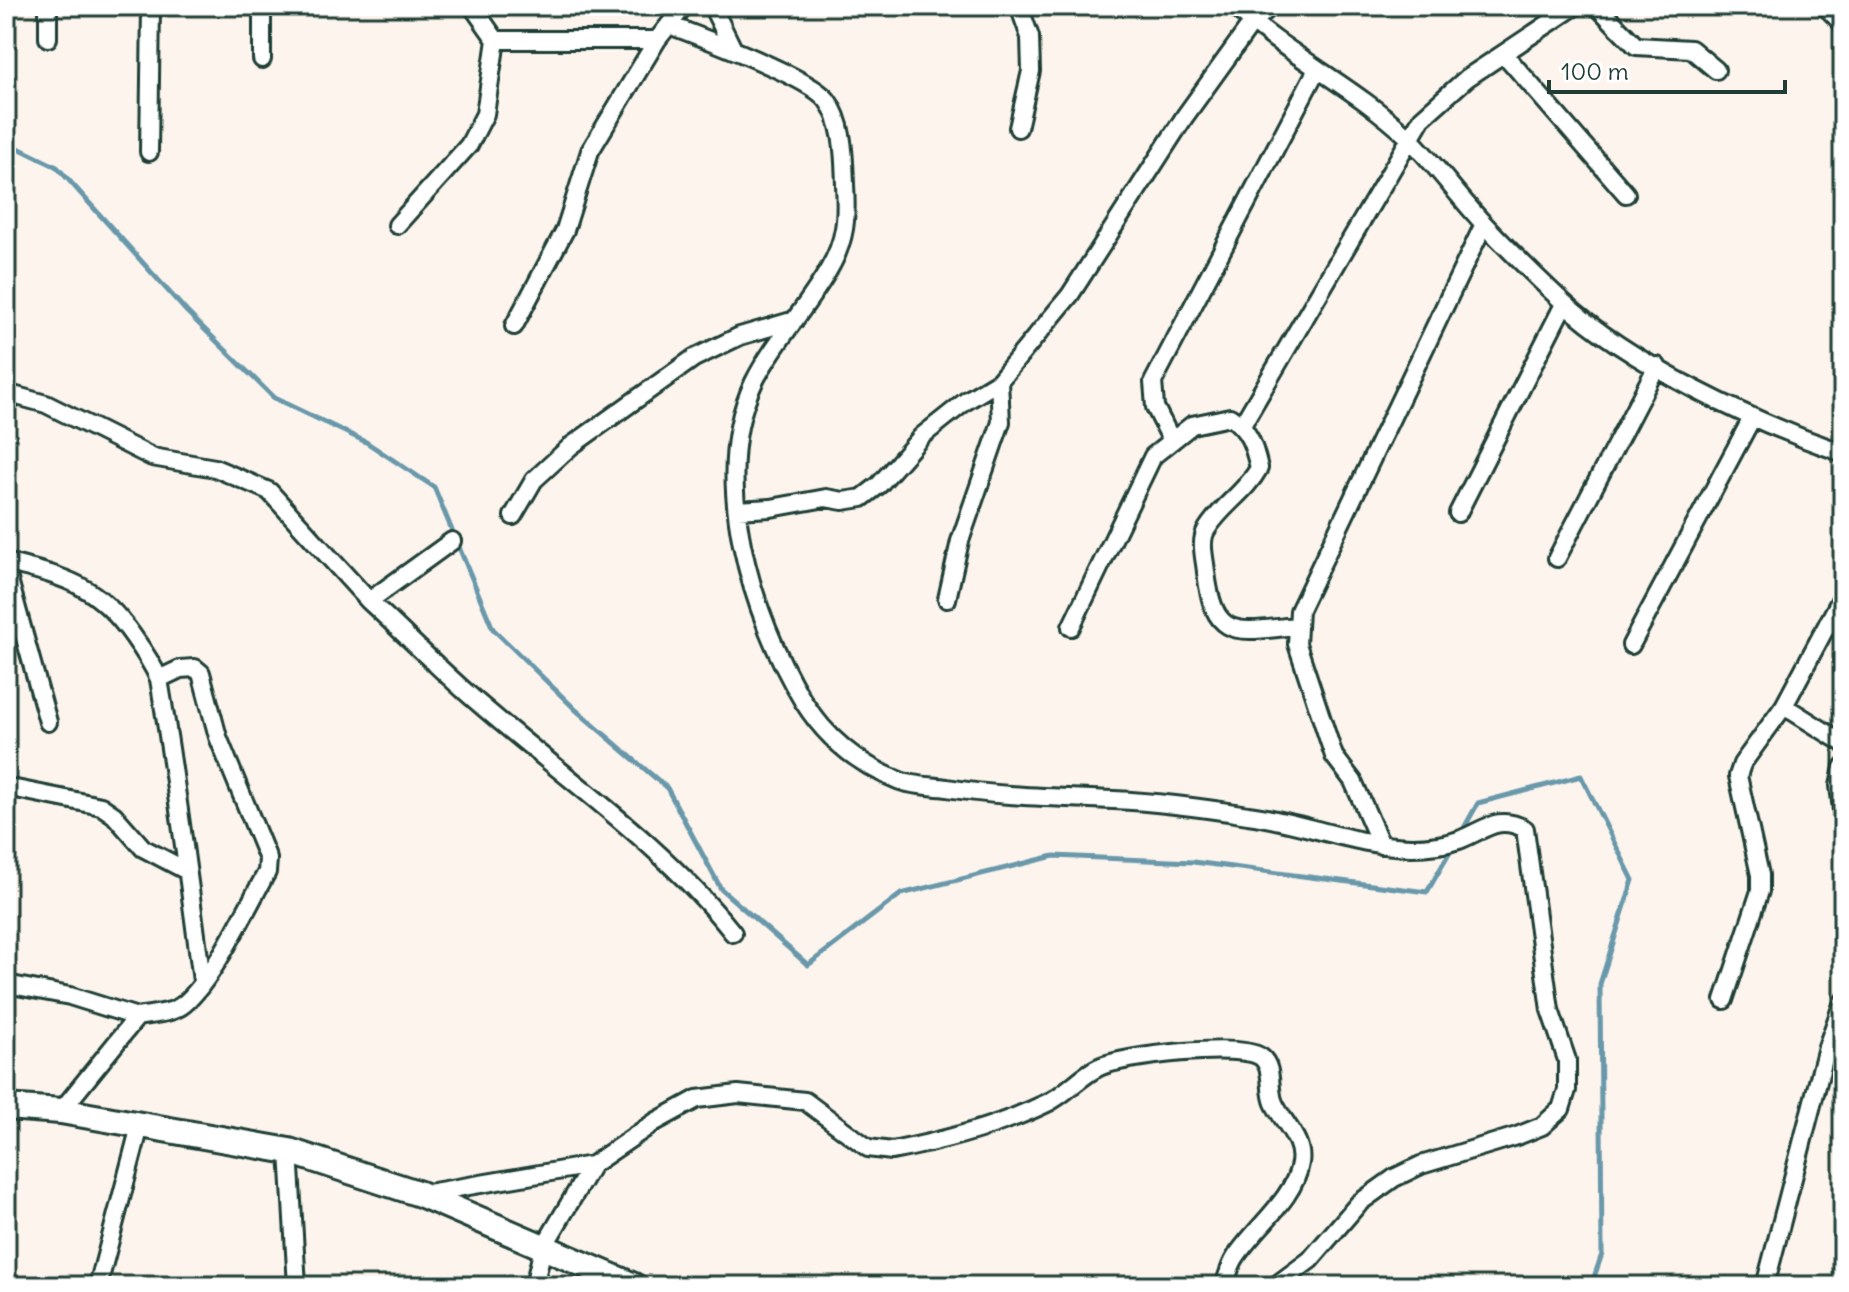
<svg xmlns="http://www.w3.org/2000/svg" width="1849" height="1292" viewBox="0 0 1849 1292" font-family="Delius,sans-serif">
<rect width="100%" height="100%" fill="#fdf5ed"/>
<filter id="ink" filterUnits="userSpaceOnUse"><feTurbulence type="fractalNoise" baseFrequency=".0125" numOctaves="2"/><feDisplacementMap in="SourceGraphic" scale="16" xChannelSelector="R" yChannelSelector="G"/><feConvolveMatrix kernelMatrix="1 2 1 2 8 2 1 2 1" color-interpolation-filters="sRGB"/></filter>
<g filter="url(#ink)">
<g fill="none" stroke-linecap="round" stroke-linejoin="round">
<path stroke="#6998ab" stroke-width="5" d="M6,142L57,167L187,312L274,398L366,442L434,487L493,629L576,710L667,788L721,889L808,965L901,894L1054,856L1193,862L1427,892L1453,847
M1460,835L1478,803L1581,776L1633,880L1600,984L1602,1254L1591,1286"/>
<g stroke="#1f3d34" stroke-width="22">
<path id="street" d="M712,6L733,49
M1234,6C1287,55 1355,87 1408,137C1435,164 1458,196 1484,224C1509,250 1535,276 1562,301C1629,364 1756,423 1843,453
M1597,6L1636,46L1691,49L1716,70
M1825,6L1843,24
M669,25C701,37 809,77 827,100C844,122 844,158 845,185C847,217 846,240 829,269C807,308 774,342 754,382C708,476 752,617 803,701C826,738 859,765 900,781C914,786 932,786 947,788C1002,797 1057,797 1114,800C1158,802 1204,808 1248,815C1303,822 1356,846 1412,847C1428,847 1444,845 1459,840C1485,830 1498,814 1525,829L1550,1010L1567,1060V1090L1561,1109L1542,1126L1517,1136L1421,1165L1394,1178L1359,1203L1310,1260L1275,1286
M48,38V6
M496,40H657
M1504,54L1626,194
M262,59V6
M1018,128L1031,71L1030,37L1019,6
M149,152L151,6
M397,225L469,145L485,114L496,40L472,6
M514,326L565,230L590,151L657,40L684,6
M6,393L46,404L152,457L215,468L269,491L369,601L452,541
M1242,425L1422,118L1467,78L1575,6
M1172,441L1155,407L1153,382L1317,69
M737,510L771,508L826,498L843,501L862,498L879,485L922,436L966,401L999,381L1070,295L1185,116L1252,23L1271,6
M1458,513L1564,304
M513,516L534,480L571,446L694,358L740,336L795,320
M1557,558L1657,366
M6,562C65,577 97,584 133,636C143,650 152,663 159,679C176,780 189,880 202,981
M6,569L48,722
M947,599L960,541L1001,422L999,381
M369,601C402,631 433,663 467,693C556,772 658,839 733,933
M1071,627L1153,456L1192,425L1230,417C1249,429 1254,446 1259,468C1246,492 1221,506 1207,529C1199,541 1205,559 1206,572C1214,641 1236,632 1296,626
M1631,645L1752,418
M1784,706L1843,743
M1843,767L1839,786L1843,818
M6,787L101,806L114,815L143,848L185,870
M1381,845L1353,781L1334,756L1297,644L1299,611L1484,224
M6,984L70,996L137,1017
M1724,1000L1760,891V875L1738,776L1742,764L1784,706L1843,595
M61,1111L137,1017C152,1014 172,1014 184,1004C213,980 247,907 267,872L268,859L218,737L201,673L195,668L180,669L159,679
M289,1151L297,1286
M422,1194L592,1165L655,1122L697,1099L738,1094L805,1101L868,1148L892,1151C943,1141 1002,1125 1049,1102C1067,1093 1080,1076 1099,1067C1123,1056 1240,1042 1261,1057C1274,1067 1268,1089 1274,1103C1283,1123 1304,1140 1300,1163C1295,1199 1254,1228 1235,1258C1230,1266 1227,1277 1224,1286
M98,1286L140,1126
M534,1286L543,1248L592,1165
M1765,1286L1827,1047L1843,1002"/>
</g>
<g stroke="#1f3d34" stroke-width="30">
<path id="secondary" d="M6,1107L61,1111L289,1151L420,1194L634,1286"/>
</g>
<use href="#street" stroke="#fff" stroke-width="16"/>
<use href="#secondary" stroke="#fff" stroke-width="24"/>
</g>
</g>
<rect width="1849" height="1292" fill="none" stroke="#fff" stroke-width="32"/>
<rect x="16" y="16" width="1817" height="1260" fill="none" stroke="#1f3d34" stroke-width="3" filter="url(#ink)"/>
<path d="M1549 80v12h236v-12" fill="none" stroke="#1f3d34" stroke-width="4"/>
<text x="1561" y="80" font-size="24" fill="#1f3d34" stroke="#ffffff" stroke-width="6" paint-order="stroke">100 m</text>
</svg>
